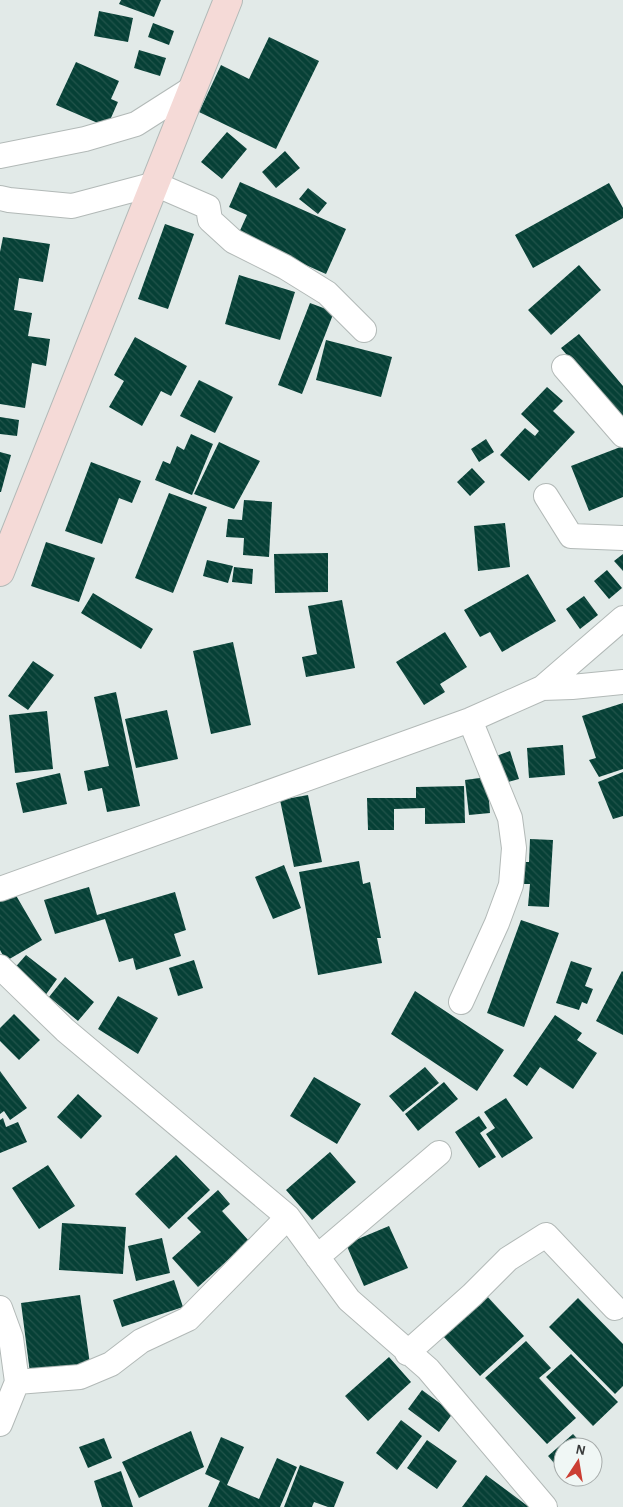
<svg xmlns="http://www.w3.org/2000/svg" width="623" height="1507" viewBox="0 0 623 1507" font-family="'Alegreya Sans',sans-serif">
<defs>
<pattern id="building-back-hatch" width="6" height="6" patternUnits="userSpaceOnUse" patternTransform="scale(1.25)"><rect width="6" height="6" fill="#064036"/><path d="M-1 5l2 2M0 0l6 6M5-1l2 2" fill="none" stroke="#22544b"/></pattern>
</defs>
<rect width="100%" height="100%" fill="#e2eae8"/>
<path fill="url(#building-back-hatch)" d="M121,0H161L154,17L119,4Z
M99,11L133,18L128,42L94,36Z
M153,23L174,31L169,45L148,37Z
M269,37L319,61L276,149L199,112L221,65L249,79Z
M139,50L166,58L160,76L134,68Z
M76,62L119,81L111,99L118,102L107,127L56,105Z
M227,132L247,149L222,179L201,162Z
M285,151L300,168L276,188L262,172Z
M240,182L346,229L326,274L238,235L247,215L229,207Z
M609,183L623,208V218L533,268L515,235Z
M308,188L327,203L318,214L299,199Z
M165,224L194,234L168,309L138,299Z
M3,237L50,244L43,282L19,278L14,310L32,313L28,336L50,339L46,366L32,363L25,408L0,404V252Z
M579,265L601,290L551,335L528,310Z
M239,275L295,292L280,340L225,324Z
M310,303L334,312L302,394L278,385Z
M579,334L623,386V422L561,348Z
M135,337L187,366L171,396L161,391L142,426L109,407L124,381L114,375Z
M326,340L392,357L381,397L316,380Z
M199,380L233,397L215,433L180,416Z
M547,387L563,401L553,411L575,432L529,481L500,455L525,428L535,436L539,431L521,414Z
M0,417L19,420L17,436L0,434Z
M191,434L213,444L192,495L155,480L163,461L170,464L177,446L184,450Z
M486,439L494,452L479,462L471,449Z
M219,442L260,461L234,509L194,494Z
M623,446V497L589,511L571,466Z
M0,452L11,455L1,492H0Z
M91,462L141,481L132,503L119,498L102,544L65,531Z
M472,468L485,482L470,496L457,482Z
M169,493L207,507L173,593L135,578Z
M244,500L272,502L269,557L243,555L244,538L226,537L228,519L242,520Z
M505,523L510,567L478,571L474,526Z
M46,542L95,558L79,602L31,586Z
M328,553V592L275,593L274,554Z
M623,554V571L614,561Z
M207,560L233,566L228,583L203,576Z
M234,567L253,569L252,584L232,582Z
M607,570L622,588L609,599L594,581Z
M528,574L556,621L502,652L490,632L480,637L464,610Z
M93,593L153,629L141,649L81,613Z
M584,596L598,615L580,629L566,609Z
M342,600L355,668L306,677L302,657L317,654L308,606Z
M445,632L467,667L440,684L445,692L424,705L396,662Z
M233,642L251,725L211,734L193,651Z
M33,661L54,675L28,710L8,696Z
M116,692L140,806L107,812L102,788L88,791L84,771L109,766L94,697Z
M623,703V769L599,777L589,760L596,758L582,716Z
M167,710L178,759L136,768L125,719Z
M47,711L53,769L15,773L9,715Z
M563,745L565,775L529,778L527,748Z
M510,751L519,779L504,783L496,756Z
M623,772V816L613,819L598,782Z
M60,773L67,804L23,813L16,783Z
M487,777L490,813L469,815L465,780Z
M464,786L465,823L425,824V808L394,809V830H368L367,798H416V787Z
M308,795L322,862L294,867L280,800Z
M530,839L553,840L549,907L528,906L530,884H517L518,862H529Z
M359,861L363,884L370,882L381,938H377L382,963L318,975L299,872Z
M284,865L301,908L273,919L255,877Z
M89,887L97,915L175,892L186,930L174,934L181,956L136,970L133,958L119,962L105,919L55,934L44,900Z
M14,892L42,940L6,961L0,950V900Z
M521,920L559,933L524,1027L487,1013Z
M26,955L57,979L42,1000L12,971Z
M194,960L203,988L178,996L169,968Z
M571,961L592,968L585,986L593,989L587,1004L582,1002L579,1010L556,1003Z
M622,971L623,972V1035L596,1021Z
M65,977L94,1002L78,1021L49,997Z
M415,991L504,1050L477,1091L391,1034Z
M118,996L158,1018L138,1054L98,1029Z
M14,1014L40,1040L19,1060L0,1041V1028Z
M555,1015L582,1033L577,1040L597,1053L573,1089L540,1067L527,1086L513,1076Z
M425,1067L439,1083L403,1112L389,1096Z
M0,1071L27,1108L10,1120L4,1111L0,1114Z
M314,1077L361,1104L337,1144L290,1116Z
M444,1082L458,1099L418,1131L405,1114Z
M78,1094L102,1116L81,1139L57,1117Z
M506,1098L533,1138L502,1158L486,1134L495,1128L484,1112Z
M479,1116L487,1128L480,1133L496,1157L479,1168L455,1132Z
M3,1118L6,1127L18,1122L27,1142L0,1153V1120Z
M330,1152L356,1182L312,1220L286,1190Z
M176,1155L210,1190L169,1229L135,1194Z
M48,1165L75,1206L39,1229L12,1188Z
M218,1190L230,1204L222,1211L249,1241L198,1287L172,1258L201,1232L187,1218Z
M62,1223L126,1227L123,1274L59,1270Z
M389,1226L408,1268L364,1286L346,1244Z
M162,1238L170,1273L136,1281L128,1246Z
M174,1280L183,1307L122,1327L113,1300Z
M80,1295L90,1364L30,1373L21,1303Z
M486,1295L524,1336L480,1376L442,1335Z
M578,1298L623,1344V1386L615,1394L549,1327Z
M526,1341L551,1368L539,1378L576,1418L547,1444L485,1378Z
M571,1354L618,1402L593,1426L546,1377Z
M389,1357L411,1382L368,1421L345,1396Z
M422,1390L453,1413L439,1432L408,1409Z
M401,1420L422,1436L397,1470L376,1453Z
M191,1431L204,1467L139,1498L122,1462Z
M573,1434L585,1447H563V1470L561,1471L548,1456Z
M221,1437L244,1447L227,1485L259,1499L277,1458L297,1467L280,1507H208L220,1481L205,1474Z
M104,1438L112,1458L88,1468L79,1447Z
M427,1440L457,1461L437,1489L407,1468Z
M300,1465L344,1482L334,1507H328L314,1502L312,1507H284Z
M121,1471L133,1507H102L94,1481Z
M486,1475L529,1507H462Z"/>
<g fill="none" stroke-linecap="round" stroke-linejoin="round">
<g stroke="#b2b9b7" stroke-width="26">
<path id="street" d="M0,156L85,139L136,124L194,87
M0,198L9,200L72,206L155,184L208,207L210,220L233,241L285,267L327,293L364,330
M564,367L623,435
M546,496L571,536L623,538
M542,688L572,687L623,682
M0,889L470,720L542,688L623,618
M0,967L65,1030L288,1217L349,1300L428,1369L545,1507
M461,1002L497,923L511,885L514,848L510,818L470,720
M317,1257L439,1153
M0,1308L11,1338L17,1382
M407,1353L472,1295L508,1259L546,1235L615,1308
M0,1424L17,1382L80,1377L111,1364L141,1341L188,1319L288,1217"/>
</g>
<g stroke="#b2b9b7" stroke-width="30">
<path id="secondary" d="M0,572L228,0"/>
</g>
<use href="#street" stroke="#fff" stroke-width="24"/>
<use href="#secondary" stroke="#f5dad7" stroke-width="28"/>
</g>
<g transform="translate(578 1462) rotate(12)"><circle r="24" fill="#f0f7f5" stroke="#a7acab"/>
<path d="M0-4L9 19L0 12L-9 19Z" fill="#cb3e33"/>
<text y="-8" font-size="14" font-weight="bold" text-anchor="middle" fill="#3a3c3c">N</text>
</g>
</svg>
